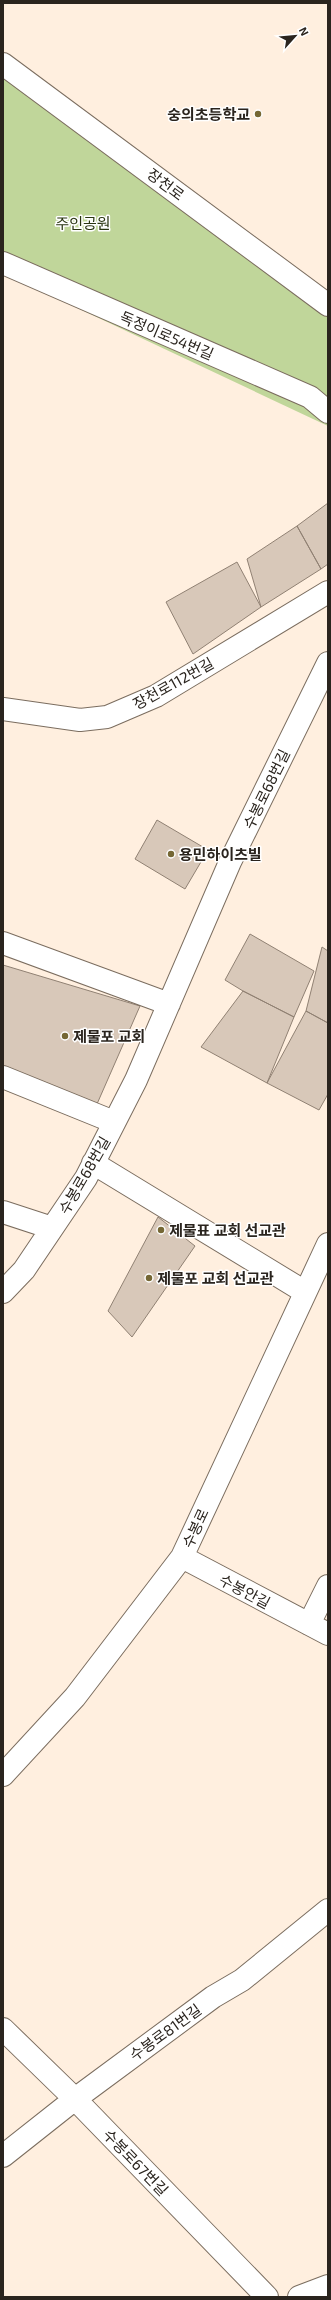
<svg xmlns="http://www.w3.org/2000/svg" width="331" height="2300" viewBox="0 0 331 2300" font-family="'Exo 2','Noto Sans KR',sans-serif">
<rect width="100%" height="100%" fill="#ffefdf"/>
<path fill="#c0d69a" d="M3,64L328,305V426L3,273Z"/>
<path fill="#d8c8b9" stroke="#908173" d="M328,503V564L321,569L297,526Z
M297,526L321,569L261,607L247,559Z
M237,562L261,607L193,654L166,602Z
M157,820L208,850L185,889L135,859Z
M250,934L314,971L294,1017L243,991L225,980Z
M322,947L328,951V1023L306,1011Z
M3,965L140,1006L97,1104L3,1066Z
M243,991L294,1017L267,1083L201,1047Z
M306,1011L328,1023V1094L319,1110L267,1083Z
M158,1217L195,1246L132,1337L108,1311Z"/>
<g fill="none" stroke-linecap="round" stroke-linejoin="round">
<g stroke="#7b6d5f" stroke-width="24">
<path id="minor" d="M3,64L328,305
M3,263L310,397L328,412
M3,709L80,720L107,717L156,696L328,592
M3,943L169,1004
M3,1077L114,1122
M93,1163L305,1292
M3,1212L52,1228
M3,1292L24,1270L86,1178L136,1080L230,862L328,663
M182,1557L328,1634
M309,1624L328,1586
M3,1775L75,1697L182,1557L328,1244
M3,2029L75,2099L267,2297
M3,2156L75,2099L213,1997L242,1980L328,1910
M299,2297L328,2286"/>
</g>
<use href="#minor" stroke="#fff" stroke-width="22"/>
</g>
<g fill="#756734" stroke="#fff" stroke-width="1.5">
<circle cx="258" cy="114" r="4"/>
<circle cx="171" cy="854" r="4"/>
<circle cx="65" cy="1036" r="4"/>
<circle cx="161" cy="1230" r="4"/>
<circle cx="149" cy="1278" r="4"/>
</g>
<g text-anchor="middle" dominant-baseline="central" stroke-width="3" stroke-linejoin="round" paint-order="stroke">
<g font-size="15" font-weight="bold" fill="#2a241e" stroke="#fff" text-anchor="start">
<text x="250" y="114" text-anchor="end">숭의초등학교</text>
<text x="179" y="854">용민하이츠빌</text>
<text x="73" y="1036">제물포 교회</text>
<text x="169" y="1230">제물표 교회 선교관</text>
<text x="157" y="1278">제물포 교회 선교관</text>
</g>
<g font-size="15" fill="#2a241e" stroke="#fff">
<text transform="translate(166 184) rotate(37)">장천로</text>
<text transform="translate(167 335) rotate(23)">독정이로54번길</text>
<text transform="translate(173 683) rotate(-29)">장천로112번길</text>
<text transform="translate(266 789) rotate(-64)">수봉로68번길</text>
<text transform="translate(84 1175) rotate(-60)">수봉로68번길</text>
<text transform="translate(195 1528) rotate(-65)">수봉로</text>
<text transform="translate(245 1591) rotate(28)">수봉안길</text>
<text transform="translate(165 2032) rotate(-36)">수봉로81번길</text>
<text transform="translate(136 2162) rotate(46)">수봉로67번길</text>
</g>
<g font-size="15" fill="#293510" stroke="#fff">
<text x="83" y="223">주인공원</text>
</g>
</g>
<rect width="331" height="2300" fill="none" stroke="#2a241e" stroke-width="8"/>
<g transform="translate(295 36) rotate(63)" stroke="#ffffff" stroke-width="3" paint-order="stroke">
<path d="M0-3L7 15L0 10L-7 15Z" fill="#2a241e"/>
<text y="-6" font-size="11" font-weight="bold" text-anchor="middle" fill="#2a241e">N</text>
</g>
</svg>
